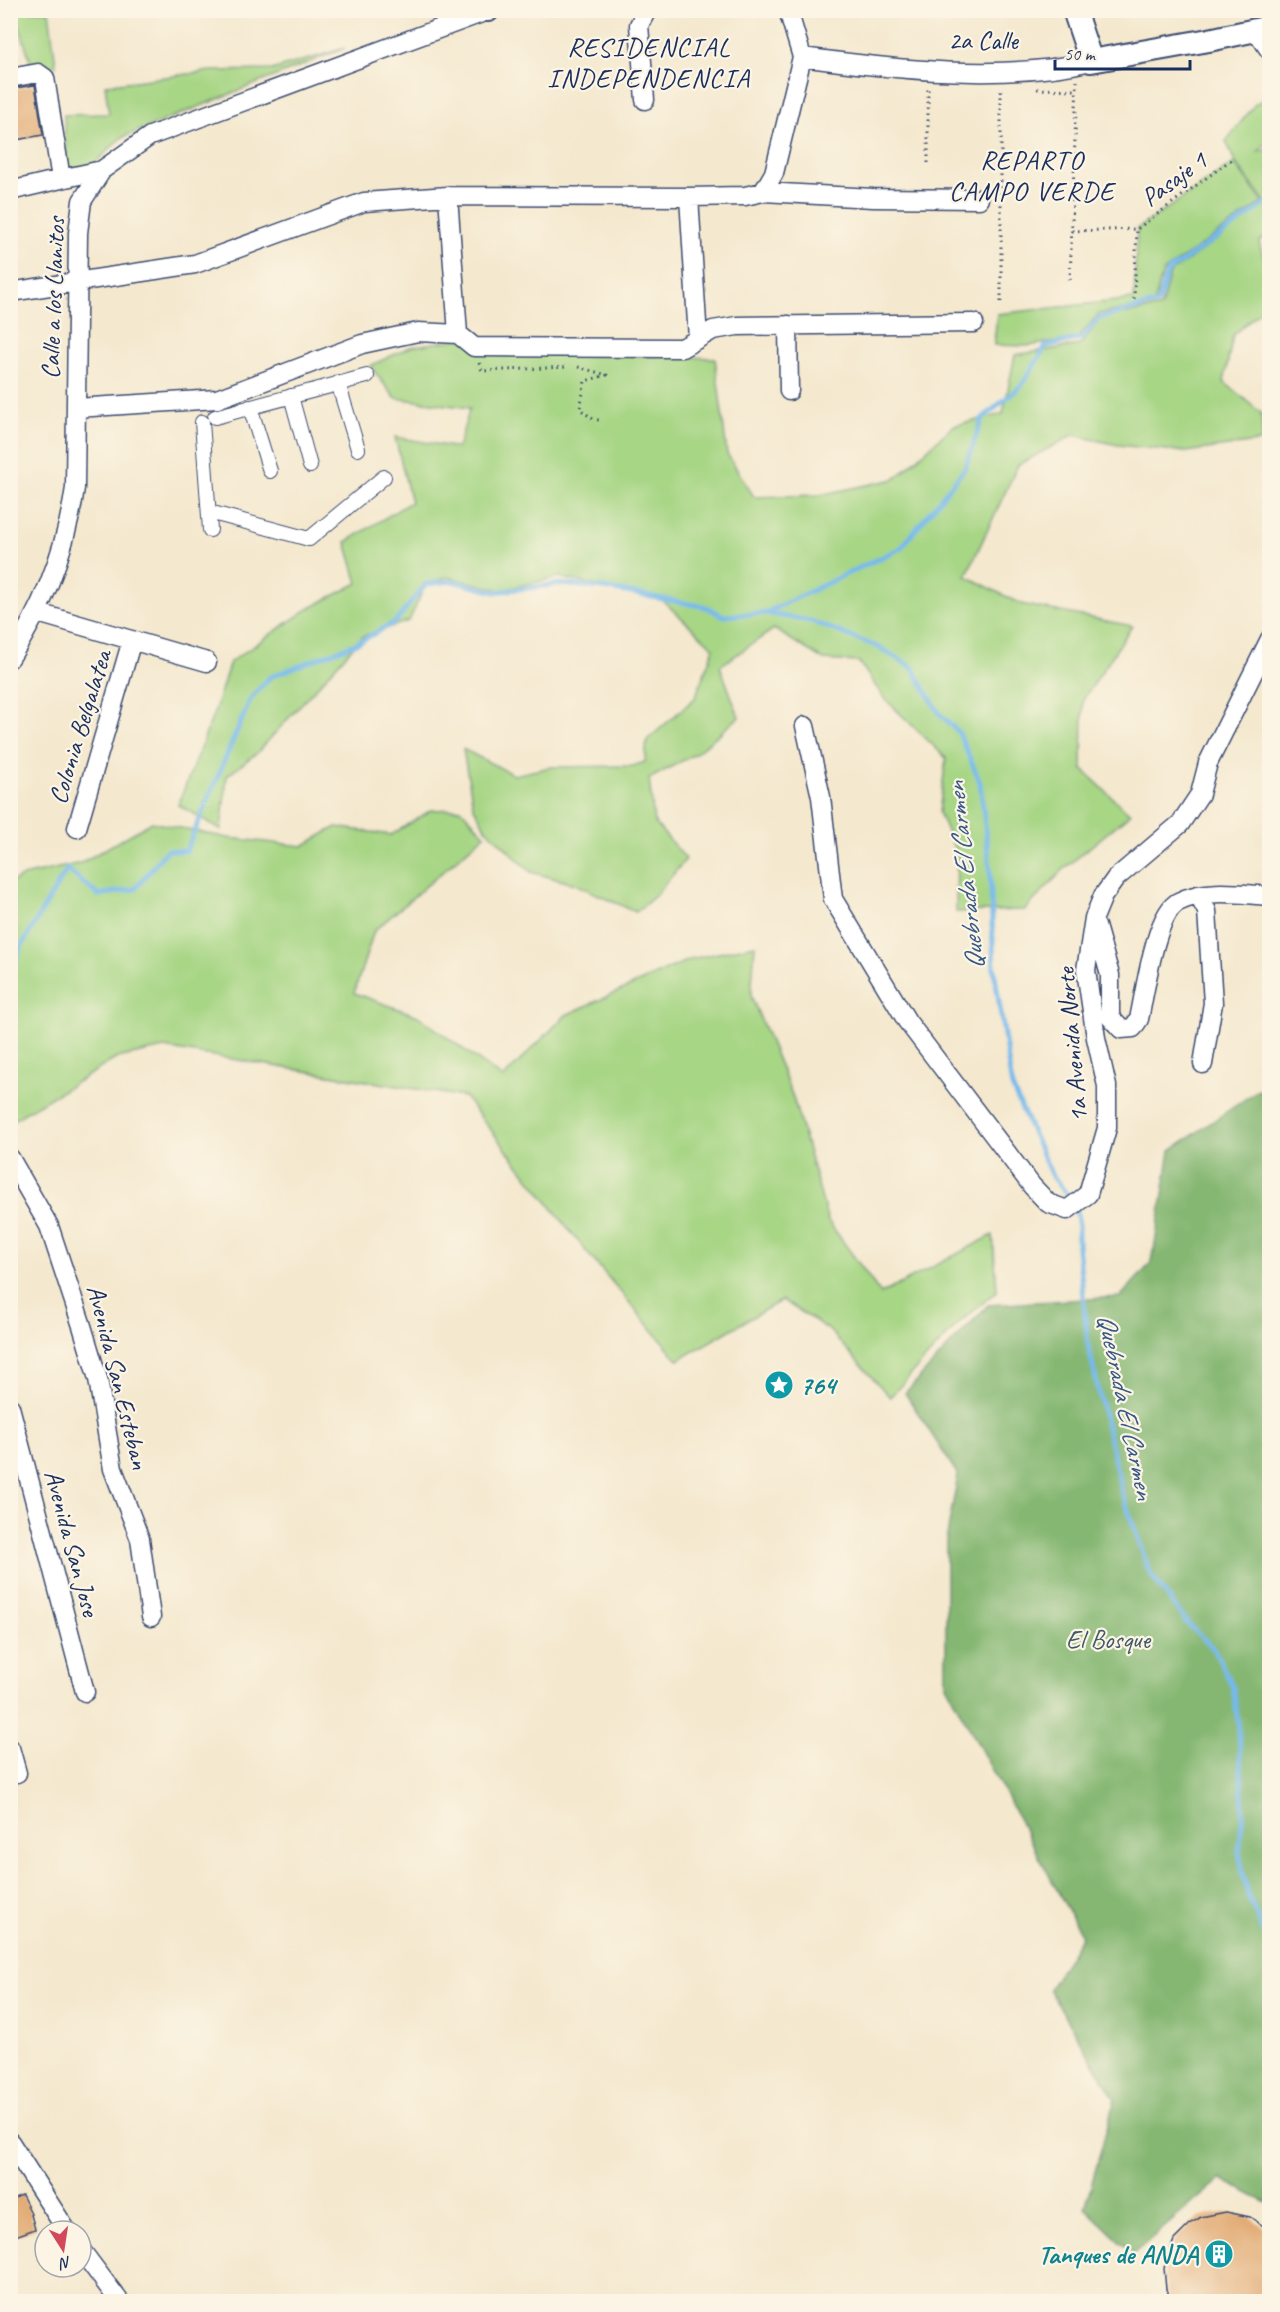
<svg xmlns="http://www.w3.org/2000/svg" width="1280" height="2312" viewBox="0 0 1280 2312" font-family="Caveat,sans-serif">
<rect width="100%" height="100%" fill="#fcf5e5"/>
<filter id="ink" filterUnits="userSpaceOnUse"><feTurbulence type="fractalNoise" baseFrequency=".0167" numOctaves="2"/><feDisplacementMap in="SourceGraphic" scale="12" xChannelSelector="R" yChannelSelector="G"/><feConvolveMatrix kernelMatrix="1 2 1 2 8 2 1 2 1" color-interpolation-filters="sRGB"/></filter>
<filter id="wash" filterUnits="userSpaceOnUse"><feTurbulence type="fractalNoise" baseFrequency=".008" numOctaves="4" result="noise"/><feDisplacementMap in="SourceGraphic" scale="24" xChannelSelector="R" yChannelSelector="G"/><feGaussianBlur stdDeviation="1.35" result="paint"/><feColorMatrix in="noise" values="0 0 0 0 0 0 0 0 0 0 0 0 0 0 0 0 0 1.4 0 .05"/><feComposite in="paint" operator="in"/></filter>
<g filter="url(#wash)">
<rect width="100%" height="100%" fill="#f4e8ce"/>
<path fill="#a7d685" stroke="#618272" stroke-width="1.5" d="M10,11H49L56,66L32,67L18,22H11Z
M345,48L121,138L92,166L67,169L64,115L109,114L105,85L211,71L272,70Z
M1269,97V140L1258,152L1269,149V234L1259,242L1269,276V303L1233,335L1224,382L1261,413L1262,441L1186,452L1118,445L1073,435L1018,465L966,576L1021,604L1132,626L1083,700L1082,769L1130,814L1065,868L1025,910L956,912L957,854L939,813L946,758L884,698L859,662L824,660L774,629L720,666L739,717L695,754L649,779L654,822L686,859L655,896L636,912L575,884L531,872L486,829L473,805L463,749L514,775L551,767L633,766L645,762L647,740L695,698L714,648L662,600L559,577L501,590L448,577L426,584L409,621L363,636L257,753L227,776L221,830L178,805L214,713L230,662L308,609L358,583L346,542L411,502L395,437L458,448L470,408L395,398L370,366L410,347L458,339L587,354L715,358L727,454L754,497L820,495L895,479L953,426L1003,414L1015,355L1080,345L1101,318L1161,307L1170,273L1267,204L1235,162L1226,141L1255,104Z
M1234,163L1263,202L1163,272L1154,304L1099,314L1077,339L1026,346L994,345L997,314L1134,299L1137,229Z
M461,809L485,835L374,931L354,993L418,1016L503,1078L566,1015L691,959L755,945L751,996L793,1097L828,1221L881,1294L993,1235L997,1291L960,1322L890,1397L828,1329L782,1300L678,1360L585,1250L465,1097L164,1048L117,1058L15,1119L11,1117V883L23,876L81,863L152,822L228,838L303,846L336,827L391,835L431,810Z"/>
<path fill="#85b772" stroke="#507368" stroke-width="1.5" d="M1258,1090L1270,1096L1269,2204L1221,2179L1133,2254L1085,2208L1115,2099L1049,1989L1082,1936L946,1685V1541L958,1475L905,1393L988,1305L1120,1297L1152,1262L1170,1151Z"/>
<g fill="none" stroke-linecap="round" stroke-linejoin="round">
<path stroke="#76b9eb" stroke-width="5" d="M765,613L901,548L965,468L982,419L1022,385L1046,346L1082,338L1099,318L1158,303L1167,272L1270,201
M10,983L19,950L67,869L98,895L135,889L167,850L186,851L251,698L270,677L357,643L395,622L426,584L452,581L495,592L559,584L604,588L706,607L724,616L765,613L811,621L878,647L912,667L939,713L959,733L980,782L990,870L994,969L1012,1087L1051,1174L1074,1203L1078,1219V1246L1088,1345L1122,1493L1150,1573L1187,1623L1214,1649L1233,1688L1239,1728L1243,1813L1239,1853L1248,1896L1270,1946"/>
</g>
<g id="blocks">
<path fill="#e2ac76" d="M35,85L43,135L16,140L15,131L10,132V89Z
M22,2195L30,2211L35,2229L10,2238V2200Z
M1226,2212L1250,2217L1269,2230V2301H1170L1166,2289L1164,2268L1174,2240L1190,2224L1201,2217Z"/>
</g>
</g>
<g filter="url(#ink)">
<use href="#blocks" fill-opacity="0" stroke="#3c4b6f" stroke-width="1.5"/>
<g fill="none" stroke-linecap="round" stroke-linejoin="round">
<g stroke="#3c4b6f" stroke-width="16">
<path id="pedestrian" d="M338,383L358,449
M291,396L310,466
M250,407L270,471
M215,417L367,376
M202,422L210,530
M209,512L309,539L384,477"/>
</g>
<g stroke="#3c4b6f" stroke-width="21">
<path id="minor" d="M788,10L802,57
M1256,30L1270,51
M802,57C889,69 1006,82 1091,61
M10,78L38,73L45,78L61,179L102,170
M645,100L639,25L647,10
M10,191L61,179
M763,192L774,173L802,57
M448,196L458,334
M689,197L698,339
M10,292L195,264L364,202L448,196L689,197L745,196L763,192L873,198L979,199
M788,325L789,391
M76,408L217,399L362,344L418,332L458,334L474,347L682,348L713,330L737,326L974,323
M38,613L207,662
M10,658C44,606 66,549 75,488L78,233L82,201L102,170L150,136L487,11
M805,726L821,797L833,899L907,1021L1032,1186L1048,1203L1067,1210L1088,1194L1107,1128V1086L1096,1038L1086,970L1094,918L1103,896L1116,878L1180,824L1200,794L1208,763L1270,639
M77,828L132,640
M1198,895L1207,911L1213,1003L1203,1064
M1096,926L1110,975V1017L1121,1029L1133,1028L1139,1019C1145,993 1155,914 1178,902C1204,888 1241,894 1270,896
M10,1158L49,1226L82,1326L98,1379L113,1469L140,1539L151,1617
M10,1407L85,1692
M10,1748L17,1773
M10,2142L67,2231
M81,2250L120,2302"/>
</g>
<g stroke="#3c4b6f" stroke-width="26">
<path id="tertiary" d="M487,10H488
M1074,10L1091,61L1209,40L1270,27"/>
</g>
<path stroke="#3c4b6f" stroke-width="3" stroke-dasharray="1.5 4.5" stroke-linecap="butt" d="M1037,89L1078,90
M928,163V87
M1072,231L1137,229L1232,159
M1070,280L1077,81
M1134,299L1137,229
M1001,302V88
M479,363L482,371L569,367
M578,367L607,375L585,381L580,409L593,419L603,421"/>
<use href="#pedestrian" stroke="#fff" stroke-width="14"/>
<use href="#minor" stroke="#fff" stroke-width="18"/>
<use href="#tertiary" stroke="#fff" stroke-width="22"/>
</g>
</g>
<defs>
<g id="sight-disc" transform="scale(1.5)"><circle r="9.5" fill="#0f9aa8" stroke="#fcf5e5"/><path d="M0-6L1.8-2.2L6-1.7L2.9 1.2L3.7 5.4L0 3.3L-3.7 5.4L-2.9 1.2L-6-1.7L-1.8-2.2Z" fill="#fff"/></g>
<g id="building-disc" transform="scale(1.5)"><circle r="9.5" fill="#0f9aa8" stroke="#fcf5e5"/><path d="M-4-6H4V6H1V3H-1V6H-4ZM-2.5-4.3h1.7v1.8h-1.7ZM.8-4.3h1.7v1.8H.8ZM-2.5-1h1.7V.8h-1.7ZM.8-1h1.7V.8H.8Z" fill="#fff"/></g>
</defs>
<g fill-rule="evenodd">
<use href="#sight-disc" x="779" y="1385"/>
<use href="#building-disc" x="1219" y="2254"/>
</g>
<g text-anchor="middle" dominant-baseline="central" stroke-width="4.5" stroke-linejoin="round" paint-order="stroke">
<g font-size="26" fill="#1b2f5e" stroke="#fcf5e5">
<text x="983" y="40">2a Calle</text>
<text transform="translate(1174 179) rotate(-36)">Pasaje 1</text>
<text transform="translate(53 298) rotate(-88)">Calle a los Llanitos</text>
<text transform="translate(80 727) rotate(-73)">Colonia Belgalatea</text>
<text transform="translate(1072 1045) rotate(-95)">1a Avenida Norte</text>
<text transform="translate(118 1377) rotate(76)">Avenida San Esteban</text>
<text transform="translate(72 1543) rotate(75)">Avenida San Jose</text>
</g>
<g font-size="26" font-weight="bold" fill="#0d838f" stroke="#fcf5e5" text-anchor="start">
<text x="800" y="1385">764</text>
<text x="1198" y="2254" text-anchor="end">Tanques de ANDA</text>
</g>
<g font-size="26" fill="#3e5968" stroke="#fcf5e5">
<text x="1108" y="1639">El Bosque</text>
</g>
<g font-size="27" letter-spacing="1.5" fill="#1b2f5e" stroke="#fcf5e5">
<text x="649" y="47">RESIDENCIAL<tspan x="649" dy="31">INDEPENDENCIA</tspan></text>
<text x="1032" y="160">REPARTO<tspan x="1032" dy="31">CAMPO VERDE</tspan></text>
</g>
<g font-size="27" font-style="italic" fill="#365888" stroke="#fcf5e5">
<text transform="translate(965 876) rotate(-96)">Quebrada El Carmen</text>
<text transform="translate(1126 1406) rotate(78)">Quebrada El Carmen</text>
</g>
</g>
<rect width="1280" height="2312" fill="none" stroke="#fcf5e5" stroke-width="36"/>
<g transform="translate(63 2249) rotate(168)"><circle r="28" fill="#fcf5e5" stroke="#a2a6af" stroke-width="1.5"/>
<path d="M0-4.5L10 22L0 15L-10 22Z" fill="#d1495b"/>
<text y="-9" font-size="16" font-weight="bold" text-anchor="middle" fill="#1b2f5e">N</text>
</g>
<path d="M1055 60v9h135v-9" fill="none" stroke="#1b2f5e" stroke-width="3"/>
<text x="1064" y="60" font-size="18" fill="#1b2f5e" stroke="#fcf5e5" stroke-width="4.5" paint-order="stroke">50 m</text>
</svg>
